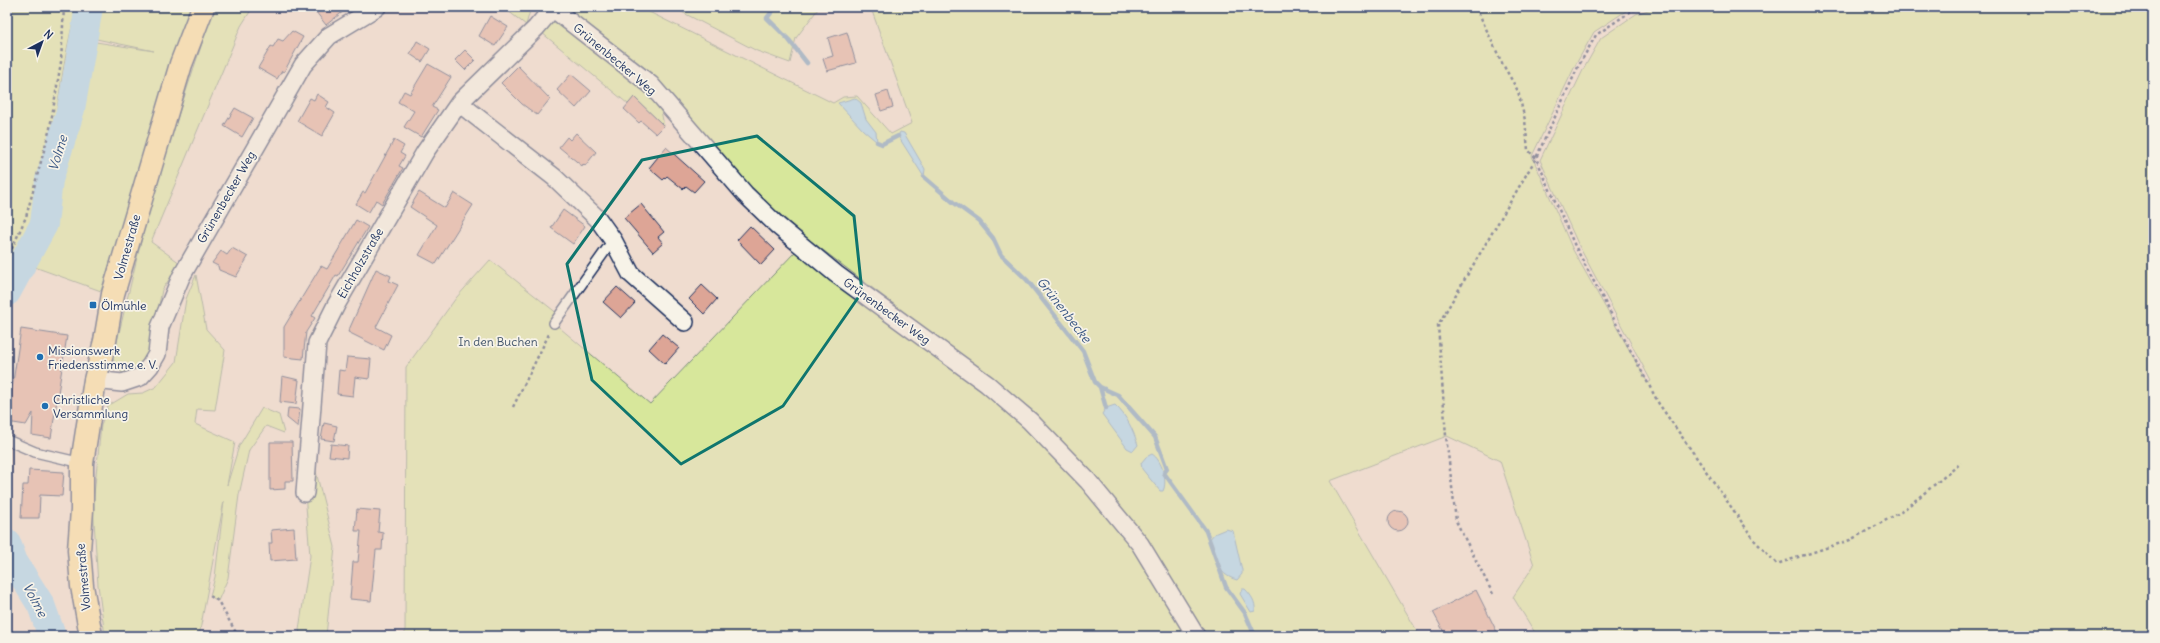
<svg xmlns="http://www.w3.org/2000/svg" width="2160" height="643" viewBox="0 0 2160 643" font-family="Delius,sans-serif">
<rect width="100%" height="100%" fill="#efdccf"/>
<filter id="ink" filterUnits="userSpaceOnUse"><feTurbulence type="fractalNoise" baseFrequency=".025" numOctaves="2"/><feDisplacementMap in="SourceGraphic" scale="8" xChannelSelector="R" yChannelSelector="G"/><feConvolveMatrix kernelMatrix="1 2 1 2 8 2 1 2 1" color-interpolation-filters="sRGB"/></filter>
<g filter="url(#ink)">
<path fill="#d7e79b" stroke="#798b7c" d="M7,7H77C57,77 56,152 33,222C27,240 15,257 7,274Z
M84,7H191L101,291L29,265L50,231L52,183L62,162L96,42L154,51L77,35Z
M214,7H253L241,26L151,242L180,263L162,290L149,353L134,372L122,373L115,365L113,358L142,237L160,170Z
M503,7H531L526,25Z
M566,7H639L833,103L843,97L857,96L891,134L912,123L872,11L818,9L796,38L790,63L757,51L672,7H1632L1594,32L1576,64L1532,156L1573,250L1648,383L1651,381L1579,246L1540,160L1583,70L1601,38L1636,14L1657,7H2153V636H1537L1513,597L1534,565L1500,461L1447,436L1330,481L1420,636H1206L1147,540L1035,412L807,238L752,190L653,74Z
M550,11L651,85L660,105L664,126L634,98L628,104L536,28Z
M795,252L1026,425L1134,545L1188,636H405L406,367L456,298L490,260L558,314L554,323L650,404Z
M196,275L206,329L225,350L215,410L197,409L195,424L235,442L227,485L239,446L262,408L279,415L284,433L266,426L249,450L239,495L228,578L218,601L210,596L215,577L224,501L199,636H105L98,585L93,505L101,425L108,406L128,394L143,393L156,387L176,362L186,299Z
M308,440L335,547L326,636H301L299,630L310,556L305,493Z"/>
<path fill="#95d0f5" stroke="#6490b9" d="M855,98L861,103L866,119L876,132L877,142L863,130L838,103Z
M900,132L904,133L925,169L924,177L898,136Z
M1115,405C1127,416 1133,430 1138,445L1133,451L1127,448L1102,414L1106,408Z
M1152,454C1162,460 1168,481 1163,491H1160L1142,469L1141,463L1146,457Z
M1226,529L1233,531L1242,570V574L1237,580C1216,574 1216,559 1209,540L1214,534Z
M1242,589H1245C1251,595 1256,602 1255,611L1251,612L1240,594Z"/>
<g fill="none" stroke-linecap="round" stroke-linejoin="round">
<path stroke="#6490b9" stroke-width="4.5" d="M774,7V9L767,18L789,40L807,63
M877,142L882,144L898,136
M924,177L953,202L979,221L993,238L1001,255L1027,280L1083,351L1095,382L1100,387L1118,395L1155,437L1167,469L1164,473L1206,531L1226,587L1245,613L1255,636
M1100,387L1106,408"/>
<path stroke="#95d0f5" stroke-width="28" d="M7,292L44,224L49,180L71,109L89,7
M7,543L14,562L41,605L52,636"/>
</g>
<path fill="#dda596" stroke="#1b2f5e" d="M323,7H349L326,25L316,12Z
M490,16L508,27L495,46L479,36Z
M292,31L303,37L284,72L282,71L277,79L258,68L271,46L273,47L278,39L283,41Z
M847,32L856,63L827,71L823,59L833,56L828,38Z
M417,41L430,49L422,62L410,54Z
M465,50L475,60L465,70L455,60Z
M428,64L451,77L432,107L438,110L421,137L404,127L414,111L398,102L404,91L410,94Z
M518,66L550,99L537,115L522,104L501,83Z
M571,74L591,91L576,108L557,90Z
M888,91L893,107L881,111L876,95Z
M317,94L329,102L326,107L335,113L322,136L297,121L310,98L314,100Z
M634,97L664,126L656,134L641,121L639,123L624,109Z
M235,108L253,118L242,137L224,126Z
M576,133L596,152L585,166L583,164L582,166L559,147L567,137L570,140Z
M394,140L404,146L400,153L405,156L399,166L403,168L382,204L376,200L369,212L356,204L363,192L365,193Z
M666,147L704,181L694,192L686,186L683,189L667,176L663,180L649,168Z
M419,192L445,208L454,193L473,205L436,264L419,255L437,225L410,207Z
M641,204L664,232L658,237L663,243L653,252L624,218Z
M563,210L585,226L573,244L551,228Z
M356,220L368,227L338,276L336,275L312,316L315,318L306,332L303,359L284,357V327L321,266L327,269Z
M750,226L775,250L761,265L737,240Z
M232,248L248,257L236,277L219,270L218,266L212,263L221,251L227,255Z
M376,269L391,276L389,281L398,285L376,327L391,335L384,350L348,332Z
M702,285L717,299L704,314L689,299Z
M617,287L635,303L621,318L603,302Z
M21,329L67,336L51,438L32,435L33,413L26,425L7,422Z
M662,334L679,348L665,364L649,349Z
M347,357L371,359L369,379L355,377L353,396L337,394L339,370L345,371Z
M282,376L299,380L296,404L280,402Z
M288,408L300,409L298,427L287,418Z
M324,423L337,426L334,441L321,439Z
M270,442H292L293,481H285V489L270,490Z
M331,444L348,446L347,458L329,456Z
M29,470L64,472L62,496L40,495L39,518H21L23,485H28Z
M357,509L380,511L378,532L383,533L382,550H376L371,601L350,599L353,562H358L361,531H355Z
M1388 521a10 10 0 1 1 20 0a10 10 0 1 1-20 0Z
M294,528L296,559L270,561L269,543H272L271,530Z
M1476,590L1499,636H1446L1433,612Z"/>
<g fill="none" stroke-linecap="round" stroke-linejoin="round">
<g stroke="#1b2f5e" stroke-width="12">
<path id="lane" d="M554,323L613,240
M7,440L35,452L82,463"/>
</g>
<g stroke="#1b2f5e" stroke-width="20">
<path id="street" d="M551,7L651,85L745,194L778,226L836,274L987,384L1030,421L1088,481L1140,544L1196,636
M459,103L554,177L598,219L613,240L631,274L685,322
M95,380L122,383L140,377L150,366L157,354L160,327L181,277L303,65L329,36L377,7
M305,493L317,343L336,305L425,152L459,103L536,28L553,8"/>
</g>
<g stroke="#1b2f5e" stroke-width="25">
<path id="primary" d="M91,636L82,586L79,550L82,510V463L95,380L105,341L113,294L181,64L203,7"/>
</g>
<path stroke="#1b2f5e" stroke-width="2.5" stroke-dasharray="3 3" stroke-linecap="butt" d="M1476,7L1501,61L1518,91L1525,120L1528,150L1536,158L1575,246L1659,404L1755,541L1777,564L1850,540L1901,512L1961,463
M7,260L26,217L50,128L61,62L64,7
M513,407L550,332
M1493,594L1456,521L1446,436L1438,325L1536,158L1578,67L1596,35L1633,10L1643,7
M210,596L218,601L238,636"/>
<use href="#lane" stroke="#f7f3e8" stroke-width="9"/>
<use href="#street" stroke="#f7f3e8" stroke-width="17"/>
<use href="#primary" stroke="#fcde96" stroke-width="22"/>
</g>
</g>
<path d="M0 0H2160V643H0ZM757,136L854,216L862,292L783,406L681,464L592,380L567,264L642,160Z" fill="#efdccf" fill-opacity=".55" fill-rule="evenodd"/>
<path fill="none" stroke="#0f766e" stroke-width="3" stroke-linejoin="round" d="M757,136L854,216L862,292L783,406L681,464L592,380L567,264L642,160Z"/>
<g fill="#1f6fb2" stroke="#f7f3e8" stroke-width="1.5">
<rect x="89" y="301" width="8" height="8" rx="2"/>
<circle cx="40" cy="357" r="4"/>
<circle cx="45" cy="406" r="4"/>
</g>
<g text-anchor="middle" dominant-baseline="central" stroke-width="3.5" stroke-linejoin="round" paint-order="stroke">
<g font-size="12" fill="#1b2f5e" stroke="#f7f3e8">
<text transform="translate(615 59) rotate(40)">Grünenbecker Weg</text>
<text transform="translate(226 197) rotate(-60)">Grünenbecker Weg</text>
<text transform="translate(127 247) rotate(-74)">Volmestraße</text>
<text transform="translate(360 263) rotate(-60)">Eichholzstraße</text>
<text transform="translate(887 311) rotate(36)">Grünenbecker Weg</text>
<text transform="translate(83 577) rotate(-95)">Volmestraße</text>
</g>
<g font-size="12" fill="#1b2f5e" stroke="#f7f3e8" text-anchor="start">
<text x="101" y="305">Ölmühle</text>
<text x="48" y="350">Missionswerk<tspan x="48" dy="14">Friedensstimme e. V.</tspan></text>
<text x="53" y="399">Christliche<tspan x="53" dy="14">Versammlung</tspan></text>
</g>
<g font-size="12" fill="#41546a" stroke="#f7f3e8">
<text x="498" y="341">In den Buchen</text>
</g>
<g font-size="13" font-style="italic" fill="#3a5784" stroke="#f7f3e8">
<text transform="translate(58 153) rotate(-73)">Volme</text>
<text transform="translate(1064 310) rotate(52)">Grünenbecke</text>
<text transform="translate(35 600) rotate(62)">Volme</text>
</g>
</g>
<rect width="2160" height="643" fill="none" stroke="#f7f3e8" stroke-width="24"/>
<rect x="12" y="12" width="2136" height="619" fill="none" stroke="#1b2f5e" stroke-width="1.5" filter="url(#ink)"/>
<g transform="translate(42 42) rotate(41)" stroke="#f7f3e8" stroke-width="3" paint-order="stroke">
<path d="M0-3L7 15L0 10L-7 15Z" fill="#1b2f5e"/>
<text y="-6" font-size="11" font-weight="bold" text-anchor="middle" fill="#1b2f5e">N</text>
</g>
</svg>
